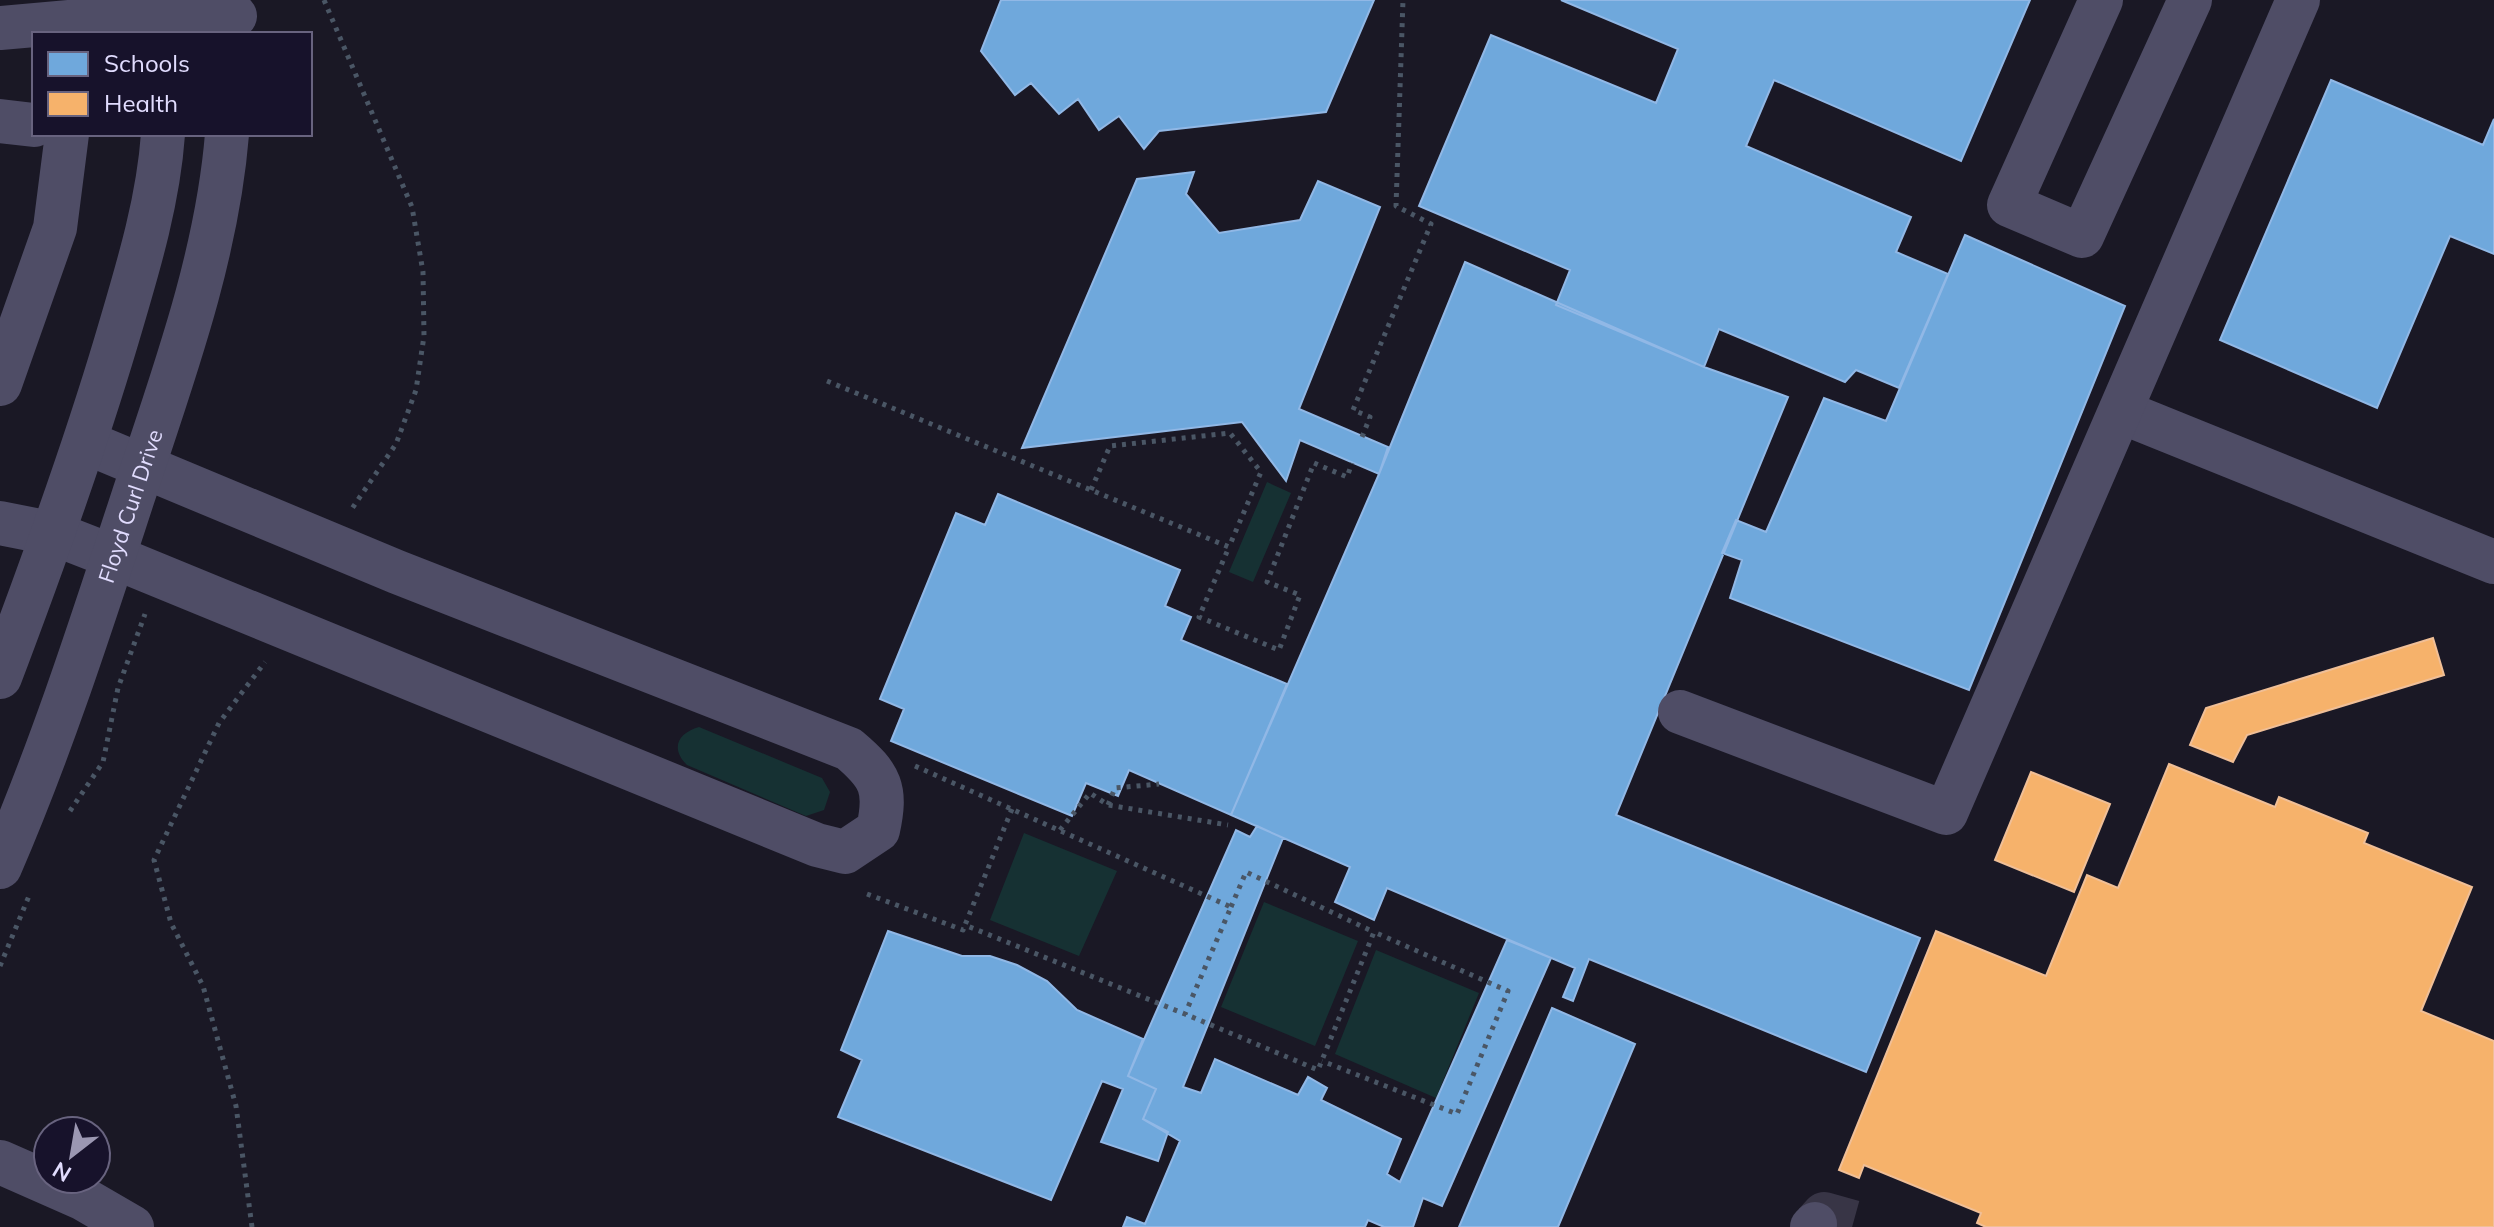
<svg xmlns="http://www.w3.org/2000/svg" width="2494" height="1227" viewBox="0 0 2494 1227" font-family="Mulish,sans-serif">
<rect width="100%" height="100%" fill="#1a1825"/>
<path fill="#163133" d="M1267,482L1291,493L1253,582L1229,572Z
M699,727L822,778L830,792L824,810L806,816L687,765C670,748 678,733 699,727Z
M1024,833L1117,871L1079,956L990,920Z
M1264,902L1358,941L1315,1046L1221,1007Z
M1376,950L1479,993L1436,1098L1335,1054Z"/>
<path fill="#6fa8dc" stroke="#91b8e6" stroke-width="2" d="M1001,0H1374L1326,112L1159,131L1144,149L1119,116L1099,130L1078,99L1059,114L1031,83L1015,95L981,51Z
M1561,0H2030L1961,161L1774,80L1746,146L1911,217L1896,252L1948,274L1899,388L1856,370L1845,382L1719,329L1704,367L1556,305L1570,270L1419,206L1491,35L1656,103L1678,49Z
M2331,80L2483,145L2494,119V254L2450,236L2377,408L2220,340Z
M1194,172L1186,194L1219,233L1300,220L1318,181L1380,207L1299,409L1388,447L1379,474L1300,440L1286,481L1242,422L1022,448L1137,179Z
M1965,235L2125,306L1969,690L1730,598L1742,560L1722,553L1736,520L1766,532L1824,398L1886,421Z
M1465,262L1704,367L1788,397L1616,815L1920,938L1866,1072L1589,959L1573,1001L1563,997L1575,968L1387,888L1374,920L1335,902L1350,867L1231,815L1379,474Z
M998,494L1180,570L1165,606L1191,617L1181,640L1287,684L1231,815L1129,770L1118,796L1086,783L1072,816L891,741L904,709L880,699L956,513L985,525Z
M1257,826L1283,838L1183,1087L1201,1093L1215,1059L1298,1095L1308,1077L1327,1088L1321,1100L1401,1139L1387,1174L1400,1182L1507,940L1551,958L1442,1206L1423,1198L1413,1227H1384L1368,1220L1365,1227H1123L1127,1217L1145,1224L1180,1141L1143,1119L1156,1089L1128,1076L1236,830L1250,837Z
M888,931L962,956H990L1017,965L1047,981L1077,1010L1143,1039L1128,1076L1156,1089L1143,1119L1168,1132L1158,1161L1101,1142L1123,1089L1102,1081L1051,1200L838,1117L862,1060L841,1050Z
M1552,1008L1635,1044L1558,1227H1459Z"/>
<path fill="#f6b26b" stroke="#f0bf97" stroke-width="2" d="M2433,638L2444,675L2247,735L2233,762L2190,745L2206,708Z
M2169,764L2275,807L2279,797L2368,833L2364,843L2472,887L2421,1011L2494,1041V1227H1986L1977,1223L1981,1213L1864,1165L1859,1178L1839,1170L1936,931L2046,976L2087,875L2118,888Z
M2031,772L2110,804L2074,892L1995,860Z"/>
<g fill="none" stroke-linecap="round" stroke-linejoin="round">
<path stroke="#383546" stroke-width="44" stroke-dasharray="44 22" stroke-linecap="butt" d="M1815,1224L1824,1214L1871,1227"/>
<path stroke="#4a5665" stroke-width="5" stroke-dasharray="4 6" stroke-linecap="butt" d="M324,0L412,207L423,272L424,336L416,390L396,444L351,510
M827,381L1229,547L1199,617L1279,650L1300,595L1267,582L1314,463L1347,477L1352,463
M1362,437L1370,417L1353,410L1431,224L1396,206L1403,0
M1091,490L1110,446L1230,433L1261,472L1229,547
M915,766L1231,907L1185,1014L1318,1070L1374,932L1508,991L1457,1114L1322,1061
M1108,805L1115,788L1159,784
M1012,809L965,925L1185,1014
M70,811L103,762L118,688L145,614
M1060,830L1090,793L1108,805L1228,825
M867,894L963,930L965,925
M1231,907L1246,872L1374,932
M0,966L29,896
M252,1227L236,1106L203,986L171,923L154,860L219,723L265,662"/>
<g stroke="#4f4d66" stroke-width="44">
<path d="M2101,0L2009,205L2082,236L2190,0"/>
<path d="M0,28L171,13L235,16"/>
<path d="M0,121L34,125"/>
<path d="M0,384L55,228L67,134"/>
<path d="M2122,412L2494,562"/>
<path d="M0,523L55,534L114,557L817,845L845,852L878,830C887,789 881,776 849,749L397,572L85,442"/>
<path d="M0,677C42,566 82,456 116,342C136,274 158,205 163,134"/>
<path d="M1680,712L1946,813L2298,0"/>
<path id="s1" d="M0,867C52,747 92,622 133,497C172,379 217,258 227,134"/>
<path d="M0,1162L82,1198L132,1227"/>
<path d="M1812,1227L1815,1224"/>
</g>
</g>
<g text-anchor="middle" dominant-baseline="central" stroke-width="8" stroke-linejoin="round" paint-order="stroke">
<g font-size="22" fill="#e1dcfe" stroke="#17122b">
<text stroke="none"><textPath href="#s1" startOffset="384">Floyd Curl Drive</textPath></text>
</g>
</g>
<rect x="32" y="32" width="280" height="104" fill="#17122b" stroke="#68637f" stroke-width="2"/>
<rect x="48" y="52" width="40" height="24" fill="#6fa8dc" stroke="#68637f" stroke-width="2"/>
<text x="104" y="72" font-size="24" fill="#e1dcfe">Schools</text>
<rect x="48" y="92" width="40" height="24" fill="#f6b26b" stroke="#68637f" stroke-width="2"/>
<text x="104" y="112" font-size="24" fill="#e1dcfe">Health</text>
<g transform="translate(72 1155) rotate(211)"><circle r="38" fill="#17122b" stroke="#68637f" stroke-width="2"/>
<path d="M0-6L14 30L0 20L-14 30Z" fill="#9b97b2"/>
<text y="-12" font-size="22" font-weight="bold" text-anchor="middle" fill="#e1dcfe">N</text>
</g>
</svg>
